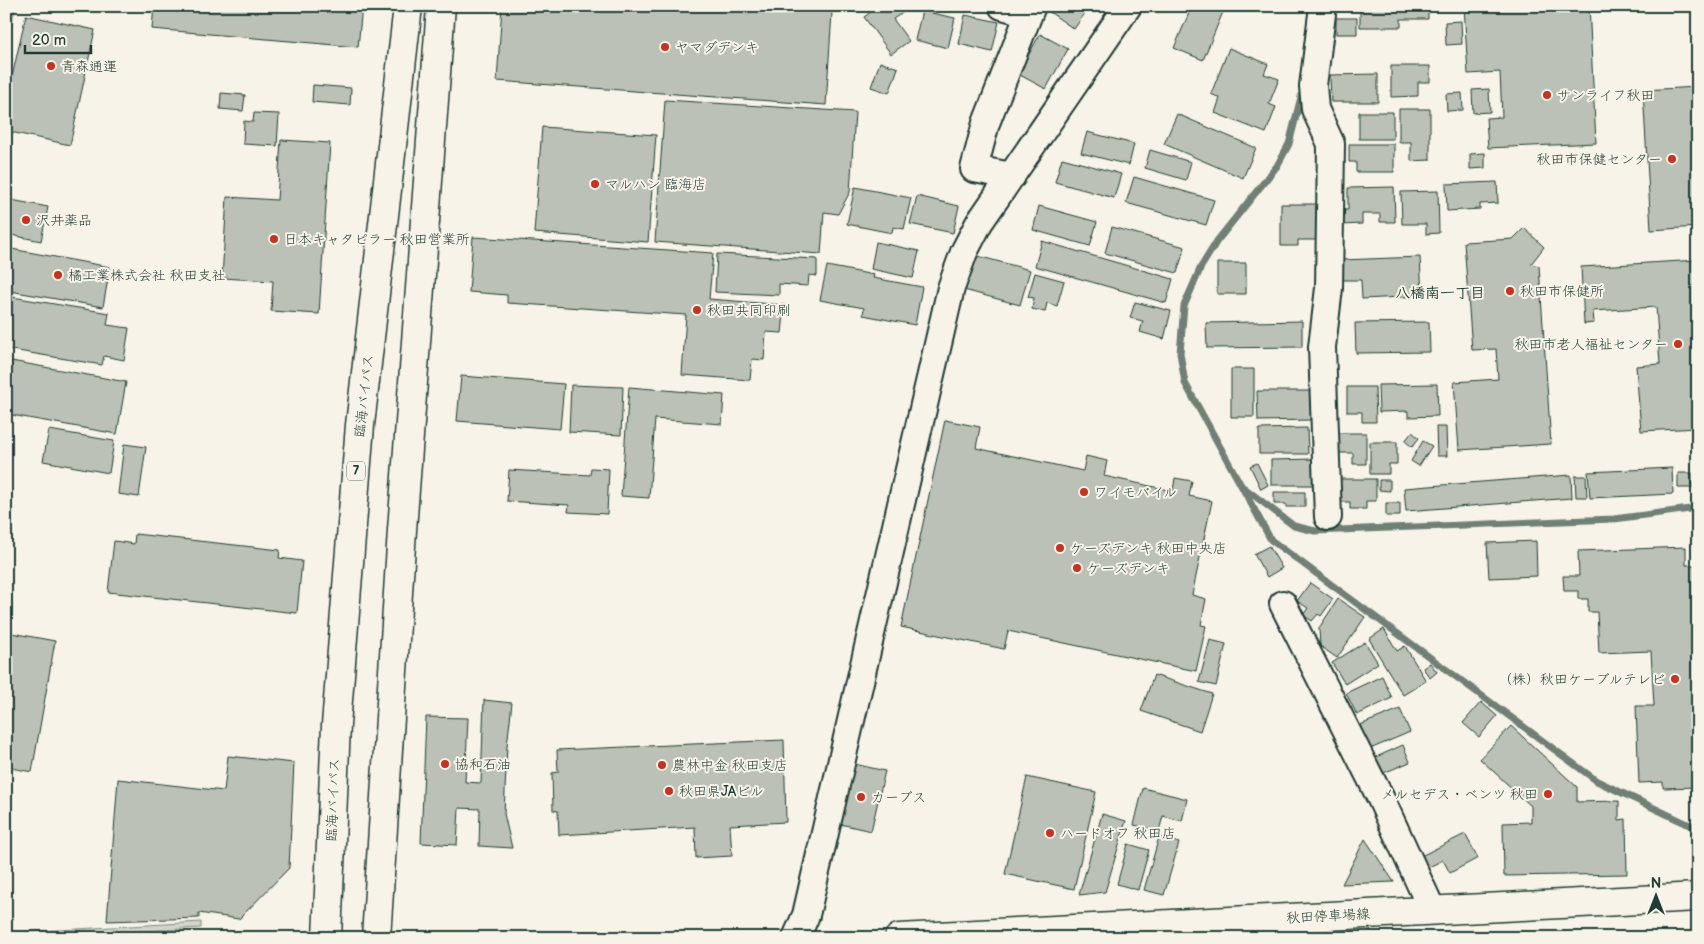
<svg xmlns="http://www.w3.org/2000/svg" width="1704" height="944" viewBox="0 0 1704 944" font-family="'Balsamiq Sans','Klee One',sans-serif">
<rect width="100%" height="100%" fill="#f7f3e8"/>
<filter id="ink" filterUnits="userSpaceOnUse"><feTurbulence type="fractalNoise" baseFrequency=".02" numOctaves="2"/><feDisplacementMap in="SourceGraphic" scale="10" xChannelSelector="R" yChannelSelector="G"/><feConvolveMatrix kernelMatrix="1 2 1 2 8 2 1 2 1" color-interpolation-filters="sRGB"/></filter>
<g filter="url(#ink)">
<path fill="#d3d5ca" stroke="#79897f" d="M201,922V928L6,938V933Z"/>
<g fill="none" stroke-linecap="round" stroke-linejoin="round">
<path stroke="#6f8077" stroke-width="7" d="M1303,89L1289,144L1277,166L1217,241L1201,267L1184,306L1180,353L1185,383L1271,540L1597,781L1698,829
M1243,487L1294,526L1315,531L1614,519L1698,508"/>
</g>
<path fill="#bbc1b6" stroke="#1f3d34" d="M154,6H362L358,47L152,29Z
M502,6H814V11L832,12L826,105L497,81Z
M879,6L911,7L893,19L909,41L891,54L864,17Z
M1051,6H1090L1074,29L1048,11Z
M1192,6H1209L1223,12L1203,60L1174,48Z
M1360,6H1428V19H1401V27H1360Z
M1464,6H1589L1596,143L1488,148L1486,118L1502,117L1500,72L1468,74Z
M6,9L14,10L10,34L6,33Z
M922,11L955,18L948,48L915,40Z
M26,15L95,30L70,145L6,131V103Z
M965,15L999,22L992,52L959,44Z
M1336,18H1357V34H1336Z
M1461,21L1462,44L1446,45L1445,22Z
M1040,34L1068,49L1046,89L1018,74Z
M1229,48L1268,64L1264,74L1279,79L1269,104L1276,107L1266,133L1215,113L1220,98L1211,94Z
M880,62L898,68L889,93L871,87Z
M1391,66H1430V82H1418V96L1391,97Z
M1378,74V102H1331L1330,75Z
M313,85L351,88L350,105L312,102Z
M1698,87V227L1651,230L1643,90Z
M1489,89L1490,112L1473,113L1472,90Z
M221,93L245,95L243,111L220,109Z
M1462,93L1463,110L1447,111L1446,94Z
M665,100L855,112L850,192L838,214L824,212L821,254L655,242Z
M1399,109H1430V160L1411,161V142H1399Z
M1359,112H1393V139H1359Z
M254,113L279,114L277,146L243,144L244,121L253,122Z
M1177,114L1256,148L1243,178L1164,144Z
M542,127L656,135L648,242L534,233Z
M1087,132L1134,144L1129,165L1081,153Z
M281,140L330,143L319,314L271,311L273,281L222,278L227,197L277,200Z
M1349,144H1394V172H1356V162H1349Z
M1150,150L1191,162L1186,180L1145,168Z
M1485,153V168L1470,169V154Z
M1062,158L1121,174L1114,198L1055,182Z
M1134,177L1214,200L1206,225L1126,203Z
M1497,182L1498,203L1480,204V209L1447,211L1446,184Z
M855,187L911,198L904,229L893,227L892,233L847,224Z
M1394,187L1395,222H1380V214H1362V224L1341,225V210H1348V188Z
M1438,191L1439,233L1426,234V224H1402L1401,192Z
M917,196L959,206L953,233L910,224Z
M6,199L48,207L41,241L6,234Z
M1281,204H1321L1320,240H1298V246H1281Z
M1039,206L1097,222L1090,246L1033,230Z
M1112,227L1185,247L1177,273L1105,253Z
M1524,228L1544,247L1531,264L1539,266L1551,444L1459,450L1454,382L1498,379L1496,349L1472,350L1464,242L1513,239Z
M473,237L713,253L709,299L785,305L782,333L766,332L764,360L752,359L750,380L682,375L686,315L507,303V295L469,292Z
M1042,241L1173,279L1166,303L1035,266Z
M876,242L919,251L913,278L871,269Z
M6,248L110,267L103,307L10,291L11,284L6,283Z
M717,254L817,259V276L809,275L808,286L779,284V295L715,292Z
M974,255L1030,270L1020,305L964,290Z
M1420,257L1422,296L1362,299L1361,280H1342L1341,260Z
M1698,260V428L1641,431L1636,366L1660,364L1656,307L1593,311L1594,323L1584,324L1581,267Z
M1217,263H1246V294H1217Z
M827,266L874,275L873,278L922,287L915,325L863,315L864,308L820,300Z
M1035,273L1064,281L1057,306L1047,303L1045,312L1032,309L1034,298L1028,297Z
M6,296L109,313L107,325L129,328L124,360L104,356L102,365L6,349Z
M1135,302L1171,311L1164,339L1140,332L1143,321L1130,318Z
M1302,321V347L1207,348L1206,323Z
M1429,322L1430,352L1356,353L1355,323Z
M6,360L126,382L117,434L6,414Z
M1231,369H1254V417H1231Z
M461,376L564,384L560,429L457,421Z
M1437,384L1438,416L1408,417V411L1379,412L1378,385Z
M571,385L623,387L621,435L569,432Z
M629,387L724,395L722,424L655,419L649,498L621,496Z
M1347,387H1375L1376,422H1362V412H1347Z
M1257,391H1312V420L1258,421Z
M945,420L980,427L976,448L1083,471L1086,456L1107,461L1104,476L1173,491L1175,478L1192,481L1189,496L1212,501L1192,595L1206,599L1201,625L1206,626L1196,671L1008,631L1004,649L901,627Z
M1436,427H1446L1447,456H1437Z
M1307,428L1308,454H1259V429Z
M49,430L114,441L109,473L43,461Z
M1412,432L1419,438L1412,447L1405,441Z
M1338,433H1366V464H1353V453H1338Z
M1423,441L1432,446L1419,466L1411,461Z
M1370,442H1397V464H1389V474H1370Z
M124,444L146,447L139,497L118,494Z
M1315,459V485H1271V460Z
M1257,463L1268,485L1261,489L1250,466Z
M591,468L609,469L607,514L568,512L569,505L507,501L509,470L590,475Z
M1672,468L1673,494L1590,498L1588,472Z
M1678,473H1692V488H1678Z
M1571,475L1572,498L1406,511L1404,488Z
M1575,476H1586L1587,497H1576Z
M1336,479H1376V501H1366V509H1350V502H1336Z
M1379,480H1390V491L1379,490Z
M1274,492H1305V507H1286V504H1274Z
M1386,503H1400V516H1386Z
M135,534L280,550L279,558L302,561L297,613L108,592L114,541L134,544Z
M1536,541L1537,576L1489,578L1487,543Z
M1269,546L1282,568L1267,577L1254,554Z
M1686,547V565H1698V787L1663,788V782L1639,783L1636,706H1654L1651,651L1599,653L1597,612H1588V599H1578V591H1564L1563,576H1579L1578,551Z
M1310,583L1333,599L1321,616L1318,614L1312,621L1303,615L1308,608L1297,601Z
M1338,599L1365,617L1337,658L1320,646L1319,628Z
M1384,629L1397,651L1405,646L1426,681L1403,695L1369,639Z
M6,632L55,641L32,772L6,767Z
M1210,640L1226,644L1216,686L1199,682Z
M1365,642L1378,663L1345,684L1332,663Z
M1430,663L1437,672L1430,678L1423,668Z
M1154,675L1212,694L1200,731L1141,711Z
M1382,676L1392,698L1357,715L1346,693Z
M484,700L512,703L507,746L504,814L512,848L479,846L480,809L459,808L457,845L421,843L426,717L468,718L465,782L481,783Z
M1481,702L1497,716L1479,737L1463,723Z
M1400,709L1410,732L1370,749L1360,725Z
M1511,726L1577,787V802L1619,801V820L1626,819L1627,874L1504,876L1503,823L1531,822V806L1480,759Z
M784,740L786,822L730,825L732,856L696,858L695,827L559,835L558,811L553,810L552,773L558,772L557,750Z
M1403,745L1410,762L1381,774L1374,758Z
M228,756L294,763L289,868L239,919L199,913V918L107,921L118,779L224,791Z
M850,763L885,771L871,831L836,823Z
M1027,777L1096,792L1074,889L1005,874Z
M1143,788L1187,799L1182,821L1163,816L1159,831L1134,825Z
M1102,814L1126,821L1105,892L1079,895Z
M1465,834L1478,858L1450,873L1443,860L1425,869L1419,857Z
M1159,837L1179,843L1164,895L1144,890Z
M1365,839L1394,882L1342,884Z
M1128,844L1149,850L1138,890L1117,884Z"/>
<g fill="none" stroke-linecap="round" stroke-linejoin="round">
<g stroke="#1f3d34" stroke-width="30">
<path id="street" d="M1002,6L1029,13
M1323,6L1313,86L1315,109L1331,144L1329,288L1322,347L1328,517
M1012,176L974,169L986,123L1032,6
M1283,604L1381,799L1432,910
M796,938L806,915L951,288L964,252L979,223L1128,6"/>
</g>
<g stroke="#1f3d34" stroke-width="31">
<path id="primary" d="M899,938L1698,897"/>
</g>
<g stroke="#1f3d34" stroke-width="31">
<path id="highway" d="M327,938L336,725L360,425L408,6
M376,938L402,530L441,6"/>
</g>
<use href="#street" stroke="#f7f3e8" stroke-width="26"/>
<use href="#primary" stroke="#f7f3e8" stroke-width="28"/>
<use href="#highway" stroke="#f7f3e8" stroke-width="28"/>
</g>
</g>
<g fill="#c8321e" stroke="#f7f3e8" stroke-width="2">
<circle cx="665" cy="47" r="5"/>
<circle cx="51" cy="66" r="5"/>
<circle cx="1547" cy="95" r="5"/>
<circle cx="1672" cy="159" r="5"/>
<circle cx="595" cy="184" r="5"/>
<circle cx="26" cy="220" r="5"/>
<circle cx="274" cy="239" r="5"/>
<circle cx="58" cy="275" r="5"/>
<circle cx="1510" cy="291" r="5"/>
<circle cx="697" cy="310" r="5"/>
<circle cx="1678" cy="344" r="5"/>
<circle cx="1084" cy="492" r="5"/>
<circle cx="1060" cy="548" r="5"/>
<circle cx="1077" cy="568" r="5"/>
<circle cx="1675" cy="679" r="5"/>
<circle cx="445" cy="764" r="5"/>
<circle cx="662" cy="765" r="5"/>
<circle cx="669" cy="791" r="5"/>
<circle cx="1548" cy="794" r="5"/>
<circle cx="861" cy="797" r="5"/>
<circle cx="1050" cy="833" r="5"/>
</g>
<g text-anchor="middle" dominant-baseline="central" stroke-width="4" stroke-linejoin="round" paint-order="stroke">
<rect fill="#f7f3e8" stroke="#60746a" stroke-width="1" x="347" y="461.5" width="18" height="19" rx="4"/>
<g font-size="12" font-weight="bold" fill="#1f3d34">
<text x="356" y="471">7</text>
</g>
<g font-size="14" fill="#1f3d34" stroke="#f7f3e8" text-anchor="start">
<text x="675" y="47">ヤマダデンキ</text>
<text x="61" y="66">青森通運</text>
<text x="1557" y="95">サンライフ秋田</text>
<text x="1662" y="159" text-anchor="end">秋田市保健センター</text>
<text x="605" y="184">マルハン 臨海店</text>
<text x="36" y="220">沢井薬品</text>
<text x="284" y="239">日本キャタピラー 秋田営業所</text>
<text x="68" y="275">橘工業株式会社 秋田支社</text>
<text x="1520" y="291">秋田市保健所</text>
<text x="707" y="310">秋田共同印刷</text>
<text x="1668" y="344" text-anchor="end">秋田市老人福祉センター</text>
<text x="1094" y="492">ワイモバイル</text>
<text x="1070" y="548">ケーズデンキ 秋田中央店</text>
<text x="1087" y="568">ケーズデンキ</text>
<text x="1665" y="679" text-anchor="end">（株）秋田ケーブルテレビ</text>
<text x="455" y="764">協和石油</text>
<text x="672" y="765">農林中金 秋田支店</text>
<text x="679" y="791">秋田県JAビル</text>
<text x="1538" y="794" text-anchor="end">メルセデス・ベンツ 秋田</text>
<text x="871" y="797">カーブス</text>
<text x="1060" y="833">ハードオフ 秋田店</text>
</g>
<g font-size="14" fill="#1f3d34" stroke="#f7f3e8">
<text transform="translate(364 396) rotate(-84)">臨海バイパス</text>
<text transform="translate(333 800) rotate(-88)">臨海バイパス</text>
<text transform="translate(1328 916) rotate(-3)">秋田停車場線</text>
</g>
<g font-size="15" font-weight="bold" fill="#1f3d34" stroke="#f7f3e8">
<text x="1440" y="293">八橋南一丁目</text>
</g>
</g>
<rect width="1704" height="944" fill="none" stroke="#f7f3e8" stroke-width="25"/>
<rect x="12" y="12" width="1679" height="919" fill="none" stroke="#1f3d34" stroke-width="2" filter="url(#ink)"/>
<g transform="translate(1656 896)" stroke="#f7f3e8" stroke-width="4" paint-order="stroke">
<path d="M0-4L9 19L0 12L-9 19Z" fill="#1f3d34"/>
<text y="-8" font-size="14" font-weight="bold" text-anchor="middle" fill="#1f3d34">N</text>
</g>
<path d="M25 45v8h66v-8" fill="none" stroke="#1f3d34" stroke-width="2.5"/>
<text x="32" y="45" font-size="15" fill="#1f3d34" stroke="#f7f3e8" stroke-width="4" paint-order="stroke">20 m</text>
</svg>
